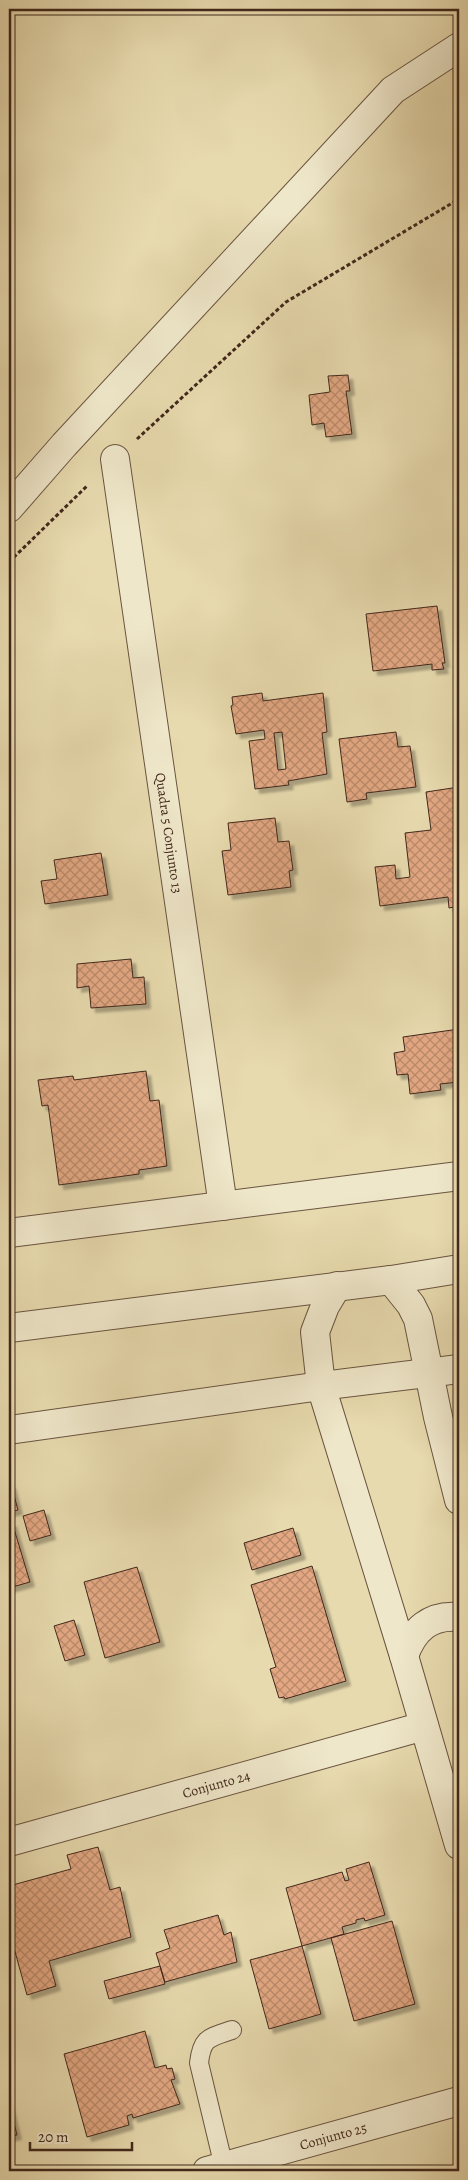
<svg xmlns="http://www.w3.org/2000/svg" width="468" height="2180" viewBox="0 0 468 2180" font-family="Alegreya,serif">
<defs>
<pattern id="building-cross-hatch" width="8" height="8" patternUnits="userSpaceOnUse" patternTransform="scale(1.25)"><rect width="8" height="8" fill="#e3a883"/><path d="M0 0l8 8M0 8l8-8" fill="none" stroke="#ba896a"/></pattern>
<filter id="shadow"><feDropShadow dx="4.5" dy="4.5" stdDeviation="1" flood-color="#0004"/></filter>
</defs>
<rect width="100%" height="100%" fill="#e7daae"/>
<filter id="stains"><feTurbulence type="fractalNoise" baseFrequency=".004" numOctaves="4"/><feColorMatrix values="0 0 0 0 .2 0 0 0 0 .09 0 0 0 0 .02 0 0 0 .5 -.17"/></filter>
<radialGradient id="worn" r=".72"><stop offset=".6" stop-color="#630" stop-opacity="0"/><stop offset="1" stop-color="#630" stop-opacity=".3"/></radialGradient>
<path fill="url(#building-cross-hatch)" stroke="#41271b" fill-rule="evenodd" filter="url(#shadow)" d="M348,375L350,391H346L352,434L326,437L324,423L312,425L309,395L330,392L328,376Z
M437,606L445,663H442L444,669L432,670V664L373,671L366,614Z
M262,693L263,701L323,693L327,732L322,733L327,774L288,781L289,785L255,789L249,741L265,739L264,730L236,734L231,706L233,705L232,697ZM282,732L286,769L278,770L274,733Z
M396,732L398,747L410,746L416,787L366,793L367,799L347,802L339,739Z
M459,787V906L449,908L448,897L380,906L375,867L395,865L396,879L410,877L405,833L431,830L426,792Z
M275,818L278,842L289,841L293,870L289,871L291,887L228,895L222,851L231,850L228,823Z
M101,853L108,895L45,904L41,881L57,879L54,860Z
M131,959L133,978L144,977L146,1004L91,1008L89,986L77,988V964Z
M459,1029V1082L440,1084L441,1090L410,1094L408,1074L397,1075L394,1053L405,1051L403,1037Z
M146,1071L150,1101L159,1100L167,1166L139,1170V1174L59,1185L48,1105L42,1106L38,1080L73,1076L74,1080Z
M11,1484L18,1510L9,1512V1485Z
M44,1510L51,1535L30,1541L23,1516Z
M12,1522L30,1582L9,1588V1523Z
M293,1528L301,1555L252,1570L244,1543Z
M312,1566L346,1681L285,1699L284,1697L279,1698L270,1669L276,1667L251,1585Z
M137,1567L160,1642L105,1658L84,1582Z
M74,1620L85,1655L65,1661L54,1626Z
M98,1847L110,1890L120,1887L131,1937L49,1961L56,1986L27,1995L9,1930V1886L71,1869L67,1855Z
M369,1862L385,1915L365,1921L364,1918L356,1920V1923L342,1927L344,1934L302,1946L286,1888L342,1872L345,1881L349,1880L346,1869Z
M218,1915L224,1935L231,1932L237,1962L165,1982L156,1953L170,1948L164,1930Z
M392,1921L415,2004L354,2021L331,1938Z
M302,1946L321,2014L269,2029L250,1960Z
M160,1966L165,1984L109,1999L104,1981Z
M145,2031L155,2068L166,2065L167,2069L172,2068L175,2079L171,2080L180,2104L133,2118L132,2114L127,2116L129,2125L87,2137L64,2054Z
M9,2103L17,2135L9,2137Z"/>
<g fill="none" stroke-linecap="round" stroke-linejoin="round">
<g stroke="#6a5440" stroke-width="20">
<path id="service" d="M224,2167L199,2063C202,2037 209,2038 232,2030"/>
</g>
<g stroke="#6a5440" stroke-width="30">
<g id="minor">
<path id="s1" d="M115,459L223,1206"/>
<path d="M9,508L64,445L393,90L459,47"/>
<path d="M9,1233L459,1176"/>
<path d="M391,1280L411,1305L418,1319L438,1417L459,1500"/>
<path d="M337,1286L325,1306L315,1332L321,1386L404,1656L459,1845"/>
<path d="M9,1328L391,1280L459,1269"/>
<path d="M9,1430L321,1386L459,1369"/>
<path d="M404,1656C413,1630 430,1614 459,1617"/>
<path id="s2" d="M9,1842L424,1726"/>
<path id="s3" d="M207,2171L459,2101"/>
</g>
</g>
<path stroke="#41271b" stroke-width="3" stroke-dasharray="4 2.5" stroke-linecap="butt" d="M137,439L286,302L459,199
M9,562L87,486"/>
<use href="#service" stroke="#efe7ca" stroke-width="18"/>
<use href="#minor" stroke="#efe7ca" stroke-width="28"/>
</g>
<g text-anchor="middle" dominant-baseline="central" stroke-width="5" stroke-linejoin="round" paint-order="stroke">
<g font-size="14" fill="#41271b" stroke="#efe7ca">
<text stroke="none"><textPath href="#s1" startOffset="378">Quadra 5 Conjunto 13</textPath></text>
<text stroke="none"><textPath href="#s2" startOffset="215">Conjunto 24</textPath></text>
<text stroke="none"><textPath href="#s3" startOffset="131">Conjunto 25</textPath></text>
</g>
</g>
<rect width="468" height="2180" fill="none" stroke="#e7daae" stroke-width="30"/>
<rect x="10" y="10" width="448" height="2160" fill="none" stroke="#41271b" stroke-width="2.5"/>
<rect x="15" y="15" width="438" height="2150" fill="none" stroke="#41271b"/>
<path d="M30 2142v8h102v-8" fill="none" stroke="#41271b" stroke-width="2.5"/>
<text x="38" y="2142" font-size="15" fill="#41271b" stroke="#efe7ca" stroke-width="4" paint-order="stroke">20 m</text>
<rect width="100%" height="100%" filter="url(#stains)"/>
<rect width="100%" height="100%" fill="url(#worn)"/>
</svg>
